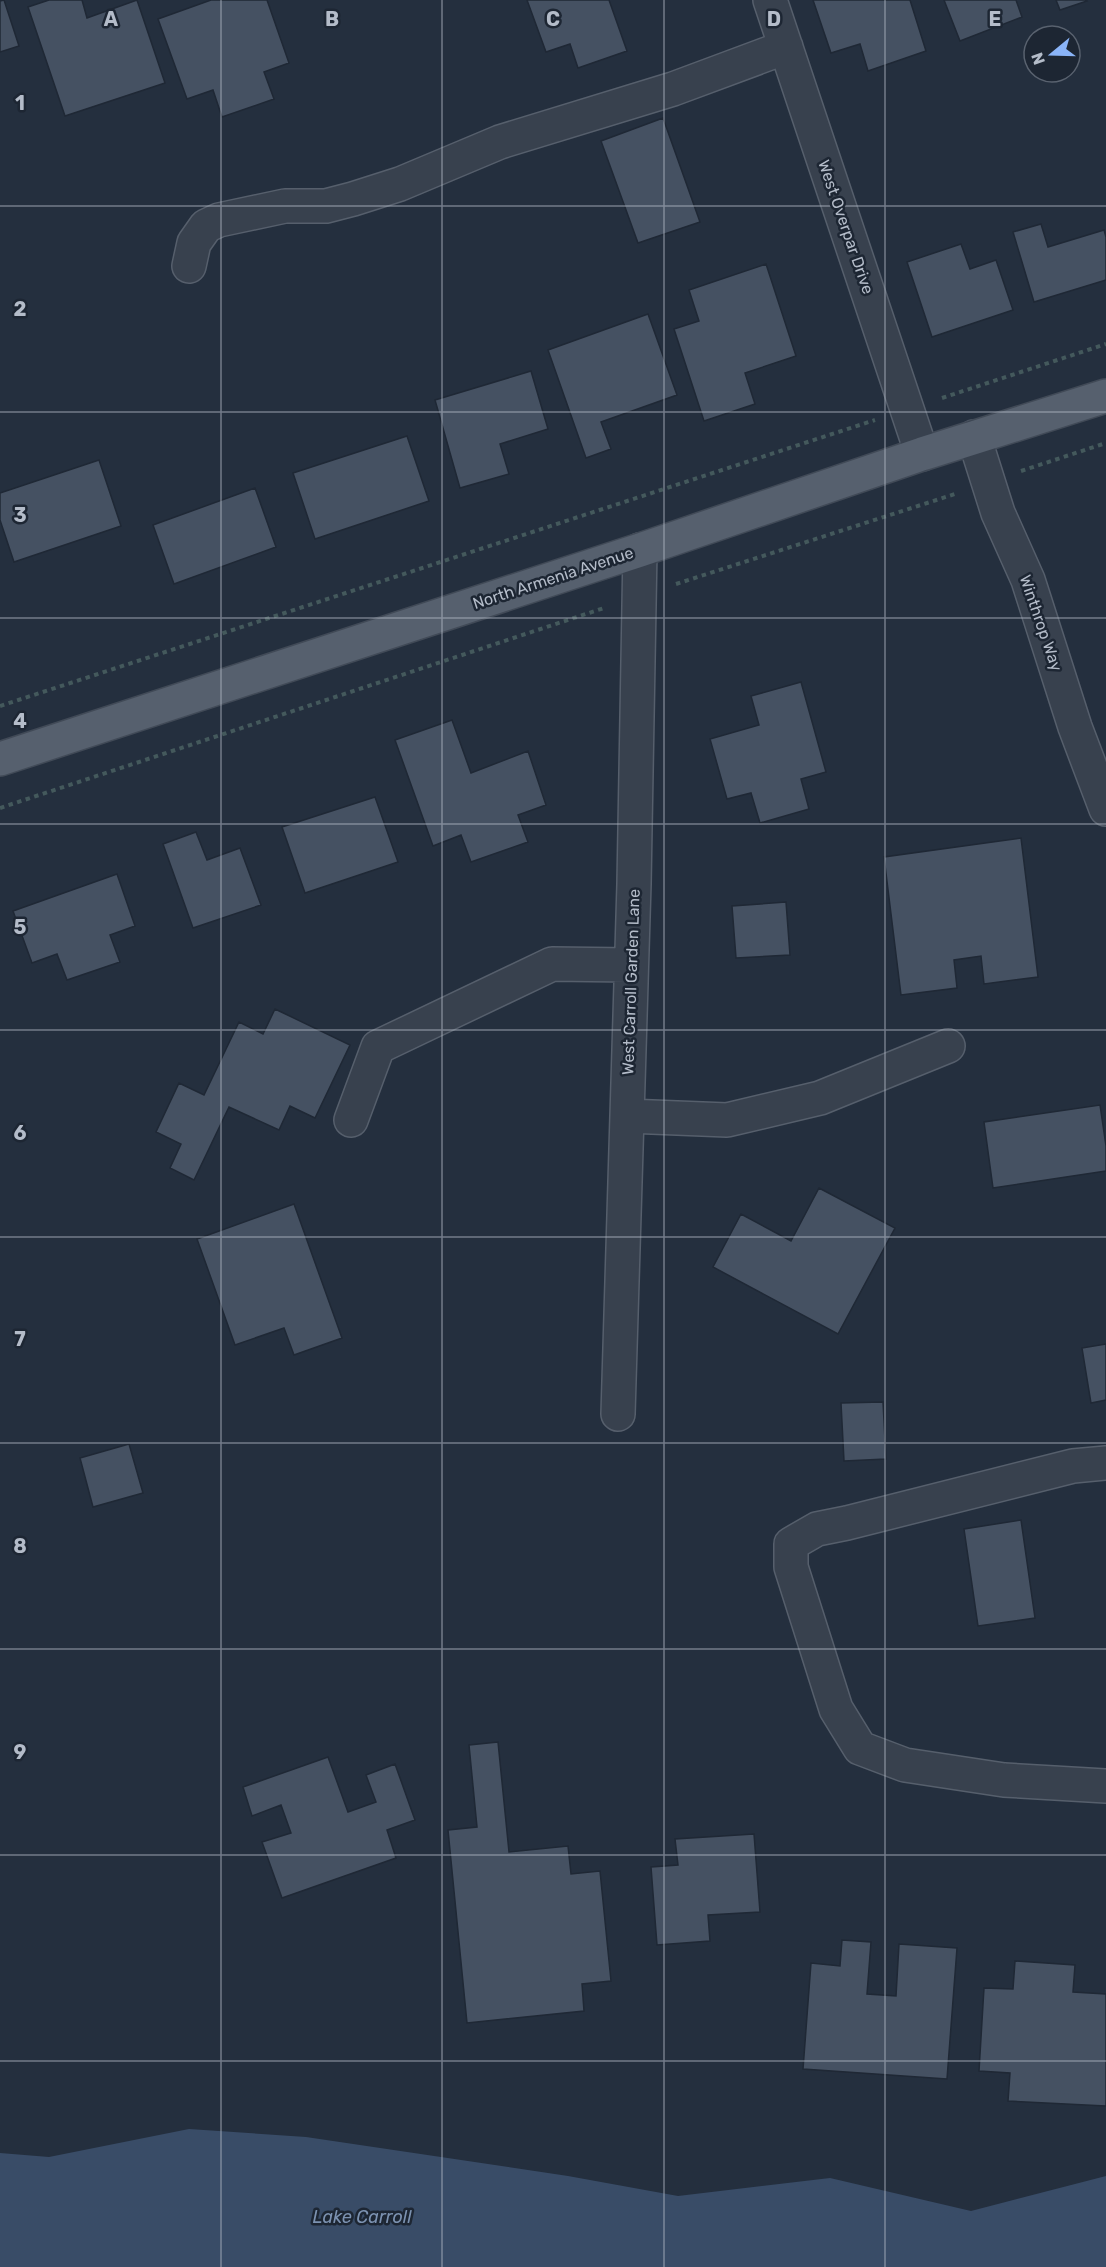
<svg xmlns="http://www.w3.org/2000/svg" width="1106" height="2267" viewBox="0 0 1106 2267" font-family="Rubik,sans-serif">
<rect width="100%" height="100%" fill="#242f3e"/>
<path fill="#394c67" d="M189,2129L306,2137L568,2176L678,2196L830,2178L971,2211L1106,2176V2267H0V2153L49,2157Z"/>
<path fill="#455162" stroke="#1f2835" stroke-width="1.5" d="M4,0L19,46L0,52V1Z
M49,0H82L87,18L137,0L165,83L65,116L28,7Z
M211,0H267L289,63L264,72L274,99L222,117L213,90L187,99L158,19Z
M527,0H609L627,51L578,68L570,44L546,52Z
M813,0H910L926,51L868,71L860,44L831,53Z
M944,0H1016L1022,17L960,41Z
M1056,0H1086L1087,1L1060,10Z
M663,118L700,222L638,243L601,141Z
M1041,224L1048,247L1104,230L1106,237V280L1034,302L1013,232Z
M961,244L970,269L996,260L1013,310L932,337L907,262Z
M766,264L796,356L745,373L755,404L704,421L674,329L699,321L689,290Z
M648,314L677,395L601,422L611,449L586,458L548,350Z
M531,371L548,429L500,444L509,474L460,488L435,400Z
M407,436L429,501L315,539L293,473Z
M99,460L121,526L14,562L0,520V493Z
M255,488L276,547L174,584L153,525Z
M801,682L826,772L801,779L809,809L760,823L751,793L727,799L710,739L759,725L751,696Z
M452,720L471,773L528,751L546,805L518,815L528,842L471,862L461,835L433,846L395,740Z
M375,797L398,862L305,893L282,827Z
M196,832L207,860L240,848L261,905L193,928L163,844Z
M1021,838L1038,977L984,984L981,956L954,960L957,988L901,995L884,857Z
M117,874L135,926L110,935L120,962L67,980L57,954L32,963L13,911Z
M786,902L790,955L736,958L732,906Z
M275,1009L350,1045L315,1118L290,1106L279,1130L229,1107L194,1180L170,1168L181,1144L156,1132L179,1083L204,1095L239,1022L263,1034Z
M1100,1105L1106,1146V1171L993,1188L984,1122Z
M819,1188L895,1228L838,1334L713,1267L741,1214L791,1241Z
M294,1204L342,1338L294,1355L284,1328L235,1345L197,1239Z
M1106,1344V1400L1091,1403L1082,1348Z
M883,1402L886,1459L844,1461L841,1403Z
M129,1444L143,1493L93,1507L80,1458Z
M1021,1520L1035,1618L978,1626L964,1529Z
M498,1742L509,1852L568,1846L571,1874L600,1871L611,1981L582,1984L584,2011L467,2023L448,1830L477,1827L469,1745Z
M328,1757L348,1812L376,1802L366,1775L395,1764L415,1820L387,1830L396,1858L282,1898L262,1842L291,1833L281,1805L252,1816L243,1787Z
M754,1834L760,1912L708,1915L710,1941L657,1945L651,1867L678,1865L675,1839Z
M842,1940L871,1942L867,1994L896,1996L899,1944L957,1948L947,2079L803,2069L811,1963L840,1966Z
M1015,1961L1075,1965L1073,1992L1106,1994V2106L1008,2101L1010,2073L979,2071L984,1988L1013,1989Z"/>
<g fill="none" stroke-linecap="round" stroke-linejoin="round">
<g stroke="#565f6c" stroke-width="36">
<path id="minor" d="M770,0L922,454
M189,266L194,243L206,226L219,220L285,206H326L353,199L400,184L500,142L673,89L786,47
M974,437L998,513L1028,580L1075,727L1106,809
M627,1116L727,1120L820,1098L948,1046
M351,1120L378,1047L552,964L631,965
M618,1414L634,884L640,550
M1106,1463L1073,1466L847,1523L817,1529L791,1544V1567L836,1709L860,1748L905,1765L1004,1780L1106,1786"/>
</g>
<g stroke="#414a57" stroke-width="36">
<path id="major" d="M0,759L640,550L922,454L1106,396"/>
</g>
<path stroke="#44595c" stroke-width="4" stroke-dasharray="4.5 4.5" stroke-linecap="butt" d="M942,398L1106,344
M1021,471L1106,443
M676,584L955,494
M0,706L875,420
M0,808L604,608"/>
<use href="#minor" stroke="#38414e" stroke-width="33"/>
<use href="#major" stroke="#56606e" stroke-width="33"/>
</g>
<path fill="none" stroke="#b4bcc9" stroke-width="1.5" stroke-opacity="0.55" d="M221,0V2267M442,0V2267M664,0V2267M885,0V2267M0,206H1106M0,412H1106M0,618H1106M0,824H1106M0,1030H1106M0,1237H1106M0,1443H1106M0,1649H1106M0,1855H1106M0,2061H1106"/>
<g text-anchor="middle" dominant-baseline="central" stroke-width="5" stroke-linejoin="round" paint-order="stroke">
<g font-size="16" fill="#b4bcc9" stroke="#1d2633">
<text transform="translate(846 227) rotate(71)">West Overpar Drive</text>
<text transform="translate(553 578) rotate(-18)">North Armenia Avenue</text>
<text transform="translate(1041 623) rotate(71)">Winthrop Way</text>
<text transform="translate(631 982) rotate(-88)">West Carroll Garden Lane</text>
</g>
<g font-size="18" font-style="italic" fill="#7c92b1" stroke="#1d2633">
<text x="362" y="2217">Lake Carroll</text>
</g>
</g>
<g font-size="20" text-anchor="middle" font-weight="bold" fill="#b4bcc9" stroke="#1d2633" stroke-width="5" stroke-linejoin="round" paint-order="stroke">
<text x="111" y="26">A</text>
<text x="332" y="26">B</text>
<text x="553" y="26">C</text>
<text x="774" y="26">D</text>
<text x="995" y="26">E</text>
<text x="20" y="110">1</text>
<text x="20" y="316">2</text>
<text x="20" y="522">3</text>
<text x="20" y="728">4</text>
<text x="20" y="934">5</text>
<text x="20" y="1140">6</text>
<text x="20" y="1346">7</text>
<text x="20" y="1553">8</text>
<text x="20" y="1759">9</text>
</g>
<g transform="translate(1052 54) rotate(251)"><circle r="28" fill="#1d2633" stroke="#59626f" stroke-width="1.5"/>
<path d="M0-4.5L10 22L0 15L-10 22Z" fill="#8ab4f8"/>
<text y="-9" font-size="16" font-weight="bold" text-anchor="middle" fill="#b4bcc9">N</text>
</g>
</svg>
